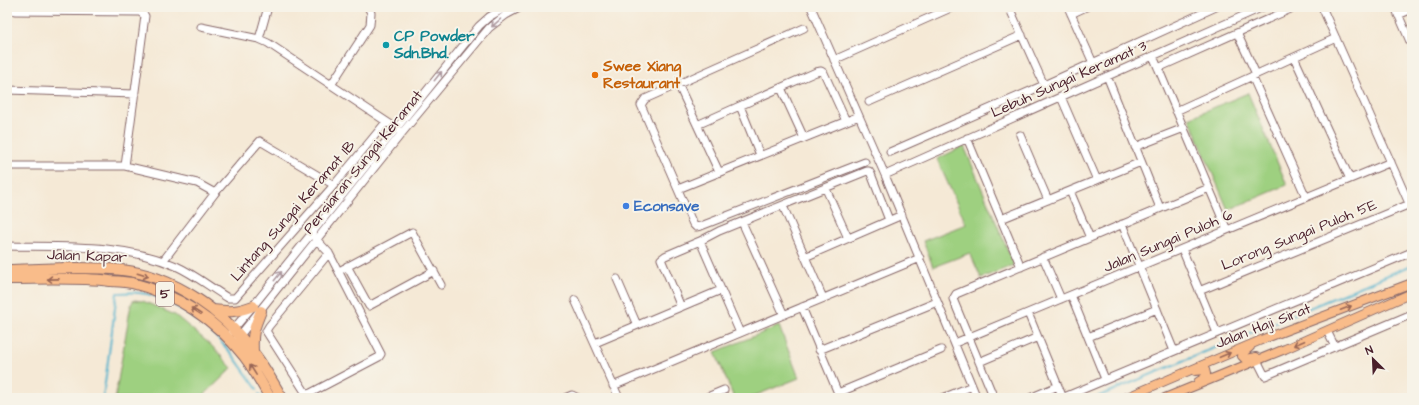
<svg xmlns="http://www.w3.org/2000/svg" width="1419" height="405" viewBox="0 0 1419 405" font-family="'Architects Daughter',sans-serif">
<rect width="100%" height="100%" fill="#f7f3e8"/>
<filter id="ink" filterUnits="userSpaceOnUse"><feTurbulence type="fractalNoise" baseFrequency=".025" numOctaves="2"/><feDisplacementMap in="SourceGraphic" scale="8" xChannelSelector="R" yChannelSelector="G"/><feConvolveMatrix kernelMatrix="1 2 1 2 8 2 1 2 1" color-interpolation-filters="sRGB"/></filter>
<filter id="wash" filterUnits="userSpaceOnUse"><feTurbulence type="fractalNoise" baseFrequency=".012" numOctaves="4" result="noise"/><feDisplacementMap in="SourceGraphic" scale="16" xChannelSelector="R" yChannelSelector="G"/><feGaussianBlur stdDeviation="0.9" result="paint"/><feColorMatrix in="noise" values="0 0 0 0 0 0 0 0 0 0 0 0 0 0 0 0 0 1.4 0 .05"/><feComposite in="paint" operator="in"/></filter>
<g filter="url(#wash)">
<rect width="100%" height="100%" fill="#f5e9d6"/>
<path fill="#9ed080" stroke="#747856" d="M1248,93L1287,185L1228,210L1189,118Z
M964,146L1014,265L981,278L970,253L933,267L923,241L966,224L937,159Z
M134,300L143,301L175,315L211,345L232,368L201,398H115L131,304Z
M779,326L799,378L749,398H734L715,352Z"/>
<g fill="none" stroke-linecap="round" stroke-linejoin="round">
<path stroke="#4fb3ce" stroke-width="2" d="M207,327L232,354L257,389
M259,394L262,398
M103,398L117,293C125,293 132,292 139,293C162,294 183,311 201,323
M1095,398L1412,265"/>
</g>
</g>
<g filter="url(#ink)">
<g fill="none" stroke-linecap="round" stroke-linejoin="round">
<g stroke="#866667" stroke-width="9">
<path id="minor" d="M811,7L885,175L977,398
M1009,7L1044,85
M1068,7L1093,63
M1322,7L1412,210
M1395,7L1412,46
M15,11L140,12L145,16L125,166
M1071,14L1086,7
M1398,15L1412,9
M201,27L259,39L268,43L399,130
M804,28L645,99L641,105L693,224L696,227L701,226L865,162
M1237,33L1256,74
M259,39L268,7
M1153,56L1227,230
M1294,57L1350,179
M834,60L953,7
M1158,68L1295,7
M1107,76L1160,208
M1252,76L1306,197
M678,84L719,172
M331,85L370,25L371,13L368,7
M781,88L804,138
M7,90L135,94
M1061,97L1097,180
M869,102L1022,35
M740,106L760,155
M1176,111L1336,38
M697,125L816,72L821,71L824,73L846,121
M1020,135L1048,200
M967,138L1021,267
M1135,147L1184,128
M890,152L1044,85L1216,7
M7,166H125L197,183L215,193
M885,175L1263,7
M678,189L859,116
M826,189L848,238
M1070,191L1090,238
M783,206L823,298
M1001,219L1141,162
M742,222L784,315
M1122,224L1174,351
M700,241L740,333
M7,246C64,247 123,243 176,266C194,274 211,288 228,298H235L334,185L386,122
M1182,249L1217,333
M805,257L902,215
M1043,257L1061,299
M163,261L215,193L260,141L334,185
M347,266L369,306L434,271
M339,271L412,232L441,285
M617,279L637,325
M1199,291L1410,204
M1071,295L1105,379
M575,300L619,398
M681,307L661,259L665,256L700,241L719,231L867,171H869L871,174L889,220
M802,307L840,398
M1028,313L1063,398
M1327,331L1335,347
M231,332L253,306L479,26L489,17L506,7
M1088,337L1157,309
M237,339L402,133L489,28L506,15L521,7
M595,343L721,290
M955,343L1391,162
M819,350L937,302
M1257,360L1265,376L1412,314
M979,362L1038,337
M613,386L920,258
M838,393L941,350
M307,395L266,331L269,326L329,253
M301,398L379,357L381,354L329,253L314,237
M565,398L572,395L578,398
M705,398L724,390
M943,398L972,386
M994,398L953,299L956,294L1209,188
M1030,398L1058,386
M1062,398L1412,252"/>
</g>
<g stroke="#866667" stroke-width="10">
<path id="major" d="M1250,347L1243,353L1242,356L1245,359L1256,357
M1195,371L1205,370L1206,374V377L1198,382
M1125,398L1266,338L1412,283
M1165,398L1285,349L1412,293"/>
</g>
<g stroke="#866667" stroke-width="12">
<path id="highway" d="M7,270C45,269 84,266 122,270C174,276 223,311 253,352C264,366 273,382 282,398
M7,279C41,279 76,277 110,281C117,281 125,282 132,283C177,294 216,320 244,356C254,369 262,384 270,398
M213,310C230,312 237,312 253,306
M253,351C252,333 254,328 261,311"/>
</g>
<use href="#minor" stroke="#fff" stroke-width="7"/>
<use href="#major" stroke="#f9bc8a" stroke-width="8"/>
<use href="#highway" stroke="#f9bc8a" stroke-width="10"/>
</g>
<defs><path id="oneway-shaft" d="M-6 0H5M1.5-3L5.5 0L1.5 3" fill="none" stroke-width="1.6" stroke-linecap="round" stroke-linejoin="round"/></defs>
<g stroke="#ae9aa0">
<use href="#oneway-shaft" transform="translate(496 23) rotate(139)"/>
<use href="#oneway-shaft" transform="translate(438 76) rotate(-51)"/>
<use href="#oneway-shaft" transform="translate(278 276) rotate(-51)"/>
</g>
<g stroke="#996656">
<use href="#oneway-shaft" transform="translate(143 275) rotate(17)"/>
<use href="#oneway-shaft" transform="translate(53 279) rotate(179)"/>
<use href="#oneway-shaft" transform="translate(1346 308) rotate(-21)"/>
<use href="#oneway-shaft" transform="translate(196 311) rotate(-147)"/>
<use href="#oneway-shaft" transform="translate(1299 343) rotate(157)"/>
<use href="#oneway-shaft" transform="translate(1225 355) rotate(-23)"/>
<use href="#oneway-shaft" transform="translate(253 370) rotate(-122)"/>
</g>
</g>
<circle fill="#0f9aa8" stroke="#f7f3e8" stroke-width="1.5" cx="386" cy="45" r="4"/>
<circle fill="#e8710a" stroke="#f7f3e8" stroke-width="1.5" cx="595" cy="75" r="4"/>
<circle fill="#3f7fe0" stroke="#f7f3e8" stroke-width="1.5" cx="626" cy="206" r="4"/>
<g text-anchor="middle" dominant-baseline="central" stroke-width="4" stroke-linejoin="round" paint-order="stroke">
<rect fill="#f7f3e8" stroke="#7e5f64" stroke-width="1" x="156" y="282" width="18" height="24" rx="3"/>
<g font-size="14" font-weight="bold" fill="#4a1f2b">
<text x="165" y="294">5</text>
</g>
<g font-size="15" font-weight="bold" fill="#0d838f" stroke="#f7f3e8" text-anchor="start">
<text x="394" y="36">CP Powder<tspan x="394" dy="17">Sdn.Bhd.</tspan></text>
</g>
<g font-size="15" font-weight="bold" fill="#c56008" stroke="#f7f3e8" text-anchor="start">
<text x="603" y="66">Swee Xiang<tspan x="603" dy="17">Restaurant</tspan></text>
</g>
<g font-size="15" fill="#4a1f2b" stroke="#f7f3e8">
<text transform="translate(1069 79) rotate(-24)">Lebuh Sungai Keramat 3</text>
<text transform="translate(363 162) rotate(-51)">Persiaran Sungai Keramat</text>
<text transform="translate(293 211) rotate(-49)">Lintang Sungai Keramat 1B</text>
<text transform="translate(1299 235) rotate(-22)">Lorong Sungai Puloh 5E</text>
<text transform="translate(1168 241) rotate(-23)">Jalan Sungai Puloh 6</text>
<text transform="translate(87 256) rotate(2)">Jalan Kapar</text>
<text transform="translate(1263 326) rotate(-21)">Jalan Haji Sirat</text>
</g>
<g font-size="15" font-weight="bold" fill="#366cbe" stroke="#f7f3e8" text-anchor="start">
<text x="634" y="206">Econsave</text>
</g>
</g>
<rect width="1419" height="405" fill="none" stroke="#f7f3e8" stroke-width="24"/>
<g transform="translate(1373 359) rotate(336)" stroke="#f7f3e8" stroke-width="3" paint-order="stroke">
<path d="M0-3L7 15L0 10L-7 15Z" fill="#4a1f2b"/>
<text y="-6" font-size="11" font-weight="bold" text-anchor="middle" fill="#4a1f2b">N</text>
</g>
</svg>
